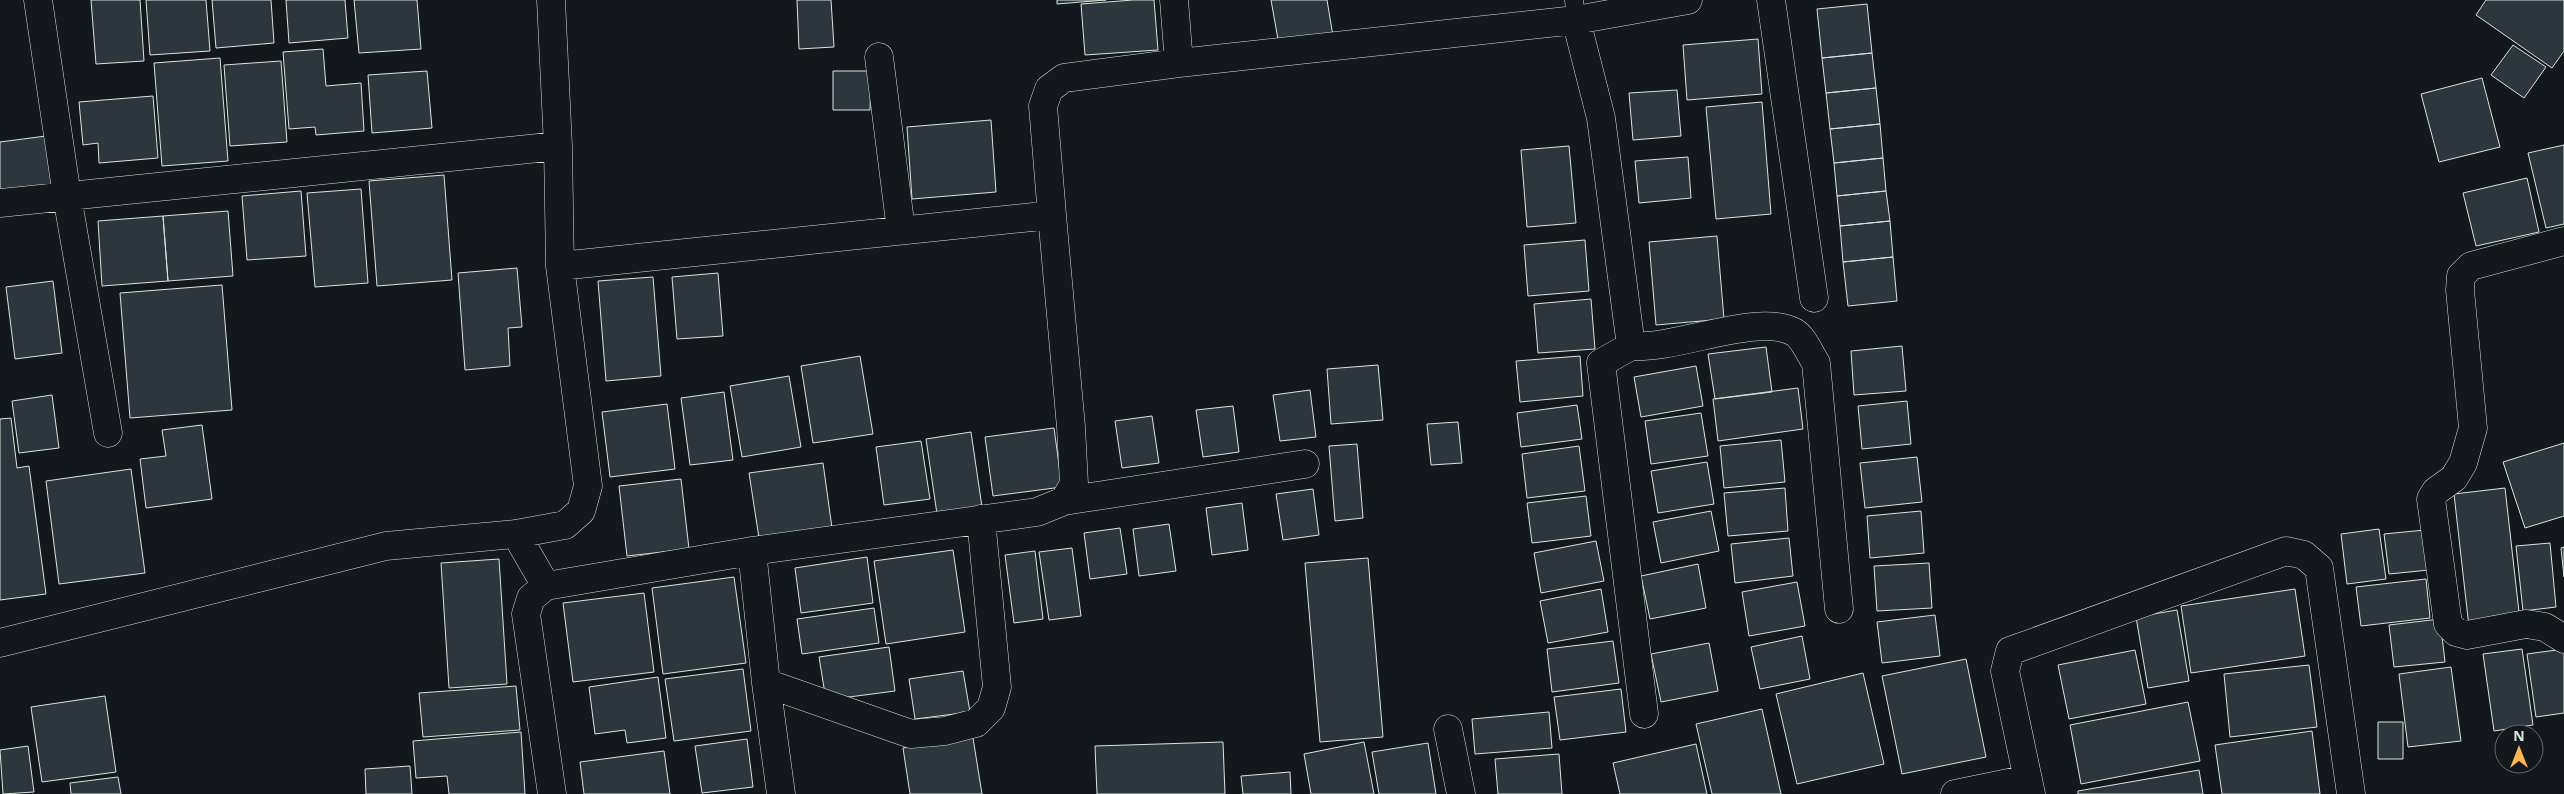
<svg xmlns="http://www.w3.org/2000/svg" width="2564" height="794" viewBox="0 0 2564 794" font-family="'Noto Sans',sans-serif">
<rect width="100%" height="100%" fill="#14181c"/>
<path fill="#2c363c" stroke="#d8e6dc" d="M91,0H140L144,61L96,64Z
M146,0H206L210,51L150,55Z
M212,0H271L274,43L216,48Z
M286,0H345L348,38L289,43Z
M354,0H417L421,49L359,53Z
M797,0H831L834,47L799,49Z
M1057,0H1106L1057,4Z
M1133,0H1154L1158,50L1085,55L1081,4Z
M1271,0H1327L1333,36L1279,45Z
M2486,0H2564V51L2552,68L2476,15Z
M1867,4L1872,53L1822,58L1817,9Z
M1758,39L1762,94L1687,100L1683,45Z
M2513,45L2546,67L2524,98L2491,75Z
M323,49L326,86L361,83L364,131L316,135L315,127L289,129L283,52Z
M1872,53L1876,88L1826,93L1822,58Z
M220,58L228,161L162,166L154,63Z
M281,61L287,142L230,146L224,65Z
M427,71L432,128L372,133L368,75Z
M833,71H871L870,110H833Z
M2482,78L2500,147L2439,162L2421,94Z
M1876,88L1880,124L1830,129L1826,93Z
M1677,90L1681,136L1633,140L1629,93Z
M153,96L158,158L99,163L98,143L83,145L79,102Z
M1762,102L1771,214L1716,219L1706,107Z
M991,120L996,192L912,199L907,127Z
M1880,124L1883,158L1834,163L1830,129Z
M46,136L53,184L0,191V142Z
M2564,145V224L2546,228L2528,153Z
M1569,146L1576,223L1527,227L1521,150Z
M1688,157L1691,198L1639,203L1635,161Z
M1883,158L1886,191L1837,196L1834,163Z
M444,175L452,280L377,286L369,181Z
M2527,178L2539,232L2476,246L2463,193Z
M361,189L368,283L315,287L307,193Z
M301,191L306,256L247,260L242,196Z
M1886,191L1890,221L1840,226L1837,196Z
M228,211L233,276L168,281L163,216Z
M163,216L168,281L102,286L98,221Z
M1890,221L1893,257L1843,262L1840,226Z
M1717,236L1724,319L1656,325L1649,242Z
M1585,240L1589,291L1528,296L1524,245Z
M1893,257L1897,301L1848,306L1843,262Z
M517,268L522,327L508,328L510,366L465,370L458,273Z
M718,273L723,336L677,339L672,277Z
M653,277L661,376L606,381L598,281Z
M53,281L62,353L15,359L6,287Z
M222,285L232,410L130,418L120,293Z
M1591,299L1595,349L1538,353L1534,304Z
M1902,346L1906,391L1854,395L1851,351Z
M1766,347L1772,392L1715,399L1708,354Z
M860,356L873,434L813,443L801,366Z
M1580,356L1583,396L1520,402L1516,361Z
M1378,365L1383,420L1331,424L1327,369Z
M1696,366L1703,406L1641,417L1634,377Z
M789,376L801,447L742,457L730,386Z
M1798,388L1803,429L1718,441L1713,399Z
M1310,390L1316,437L1280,441L1273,395Z
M724,392L733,460L690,465L681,398Z
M52,395L59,448L19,453L12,401Z
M1907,401L1911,444L1862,449L1858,406Z
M667,404L675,469L610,477L602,412Z
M1577,405L1582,439L1521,447L1517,413Z
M1233,406L1239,452L1203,457L1196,410Z
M1701,413L1708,456L1651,464L1645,421Z
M1152,416L1159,463L1122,468L1115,421Z
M11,418L17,468L29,466L46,594L0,600V419Z
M1458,422L1462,463L1431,465L1427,424Z
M202,425L212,499L146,508L140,459L166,456L162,430Z
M1054,428L1062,487L993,496L985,437Z
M971,432L982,507L937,514L926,439Z
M1781,440L1785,482L1724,488L1720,446Z
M921,441L930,499L884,505L876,447Z
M2564,443V516L2525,528L2503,462Z
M1357,444L1363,518L1335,521L1329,446Z
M1579,446L1585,491L1527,498L1522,454Z
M1917,457L1922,502L1865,508L1860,463Z
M1707,462L1714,504L1658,513L1651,471Z
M823,463L832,528L759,538L749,473Z
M131,469L145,573L59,584L46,481Z
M681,479L689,549L627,556L619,486Z
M1785,488L1788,531L1728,536L1724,493Z
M2505,488L2520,621L2469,627L2454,494Z
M1313,489L1319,535L1283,540L1276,494Z
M1586,496L1591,536L1532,543L1527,503Z
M1242,503L1248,550L1212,555L1206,508Z
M1711,511L1719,551L1661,563L1653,522Z
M1921,511L1924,553L1870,558L1867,516Z
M1169,524L1176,571L1139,576L1133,529Z
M1120,528L1127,574L1090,579L1084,533Z
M2379,529L2386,579L2347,584L2341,534Z
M2435,529L2439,569L2389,574L2384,534Z
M1789,538L1793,576L1735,583L1731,544Z
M1596,541L1604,581L1541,593L1534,553Z
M2550,543L2556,607L2523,611L2516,546Z
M2564,547V577L2561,548Z
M1072,548L1081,616L1049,620L1039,552Z
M953,550L965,632L886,644L874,561Z
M1035,551L1043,619L1014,623L1005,555Z
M867,557L873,603L801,613L795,568Z
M1368,558L1383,737L1320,742L1305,563Z
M499,559L507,684L449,688L441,563Z
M1929,563L1932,608L1877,611L1874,566Z
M1698,564L1706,608L1650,619L1641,576Z
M734,577L746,663L663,674L652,588Z
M2426,579L2430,618L2361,626L2356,587Z
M1797,582L1805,626L1749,636L1742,592Z
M1601,589L1608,632L1548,643L1540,601Z
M2295,589L2305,656L2191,673L2181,606Z
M644,593L654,672L573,682L563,603Z
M874,608L879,643L802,654L797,619Z
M2177,610L2189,681L2148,688L2136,617Z
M1935,615L1940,656L1882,663L1877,622Z
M2440,619L2445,662L2394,667L2389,625Z
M1802,636L1810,679L1760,689L1751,647Z
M1613,641L1619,683L1552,692L1547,649Z
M1709,643L1718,691L1661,702L1651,654Z
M889,647L895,691L826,700L819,657Z
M2522,649L2533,725L2494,731L2483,654Z
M2564,649V713L2536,717L2527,654Z
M2135,650L2146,704L2069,719L2058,665Z
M1966,659L1986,757L1902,774L1882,676Z
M2309,665L2317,727L2230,737L2224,674Z
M2451,667L2461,741L2408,747L2399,674Z
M743,669L751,731L674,741L665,679Z
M963,671L970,712L915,719L909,679Z
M1863,673L1884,764L1797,784L1776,694Z
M658,677L666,738L627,743L625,730L595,734L589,687Z
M516,686L520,730L423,737L419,693Z
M1621,689L1626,732L1560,740L1554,697Z
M105,696L116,772L42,782L31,707Z
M2188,702L2200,761L2081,784L2070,725Z
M1762,709L1781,794H1712L1696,724Z
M1549,712L1552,748L1475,754L1472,719Z
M2378,722H2403V759H2378Z
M2312,731L2320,794H2222L2215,745Z
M521,732L525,794H449L447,776L416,778L413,741Z
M973,738L982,794H910L903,748Z
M747,739L753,787L702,793L695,746Z
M1223,742L1225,794H1097L1095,746Z
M1364,742L1374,794H1311L1304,754Z
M1428,743L1436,794H1379L1372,752Z
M1696,744L1707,794H1620L1613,763Z
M28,746L34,792L3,794L0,750Z
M664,751L670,794H584L580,762Z
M1559,754L1562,794H1498L1495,759Z
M410,766L412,794H366L365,769Z
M2199,770L2203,794H2078V791Z
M1290,772L1291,794H1243L1241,776Z
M118,777L121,794H71L70,783Z"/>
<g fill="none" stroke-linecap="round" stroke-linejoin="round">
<g stroke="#d8e6dc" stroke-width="19">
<path id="service" d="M1574,0L1576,20"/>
</g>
<g stroke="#d8e6dc" stroke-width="29">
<path id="minor" d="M38,0L67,196L108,433
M1174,0L1179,63L1576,20L1688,0
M1771,0L1814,298
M1576,20L1601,118L1631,346C1676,350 1758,312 1794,332C1803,337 1810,354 1816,363L1839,609
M879,57L901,230
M0,203L558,146
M2564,241L2471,266L2461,276L2460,290L2473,428L2463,463L2454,478L2436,491L2431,499L2448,624L2456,632L2467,635L2526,624L2545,627L2564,639
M560,266L1052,215L1043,106L1049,89L1064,78L1179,63
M1631,346L1601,363L1644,714
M1064,501L1305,464
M516,534L546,586L531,598L526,614L552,794
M752,551L766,683L781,794
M546,586L752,551L1037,512L1064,501L1074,484L1071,427L1052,215
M0,643L386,546L516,534L565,525L581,511L588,486L560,266L558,146L551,0
M766,683L911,734L945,731L976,723L991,708L997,687L981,519
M1448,729L1461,794
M1955,794L2028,779
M2031,794L2005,671L2010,651L2286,551L2304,555L2319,568L2351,794"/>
</g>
<use href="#service" stroke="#14181c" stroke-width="18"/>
<use href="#minor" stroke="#14181c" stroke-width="28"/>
</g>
<g transform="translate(2519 749)"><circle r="24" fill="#14181c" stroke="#626a69"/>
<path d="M0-4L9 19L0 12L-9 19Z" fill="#ffb74d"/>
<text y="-8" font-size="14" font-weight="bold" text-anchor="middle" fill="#d8e6dc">N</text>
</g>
</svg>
